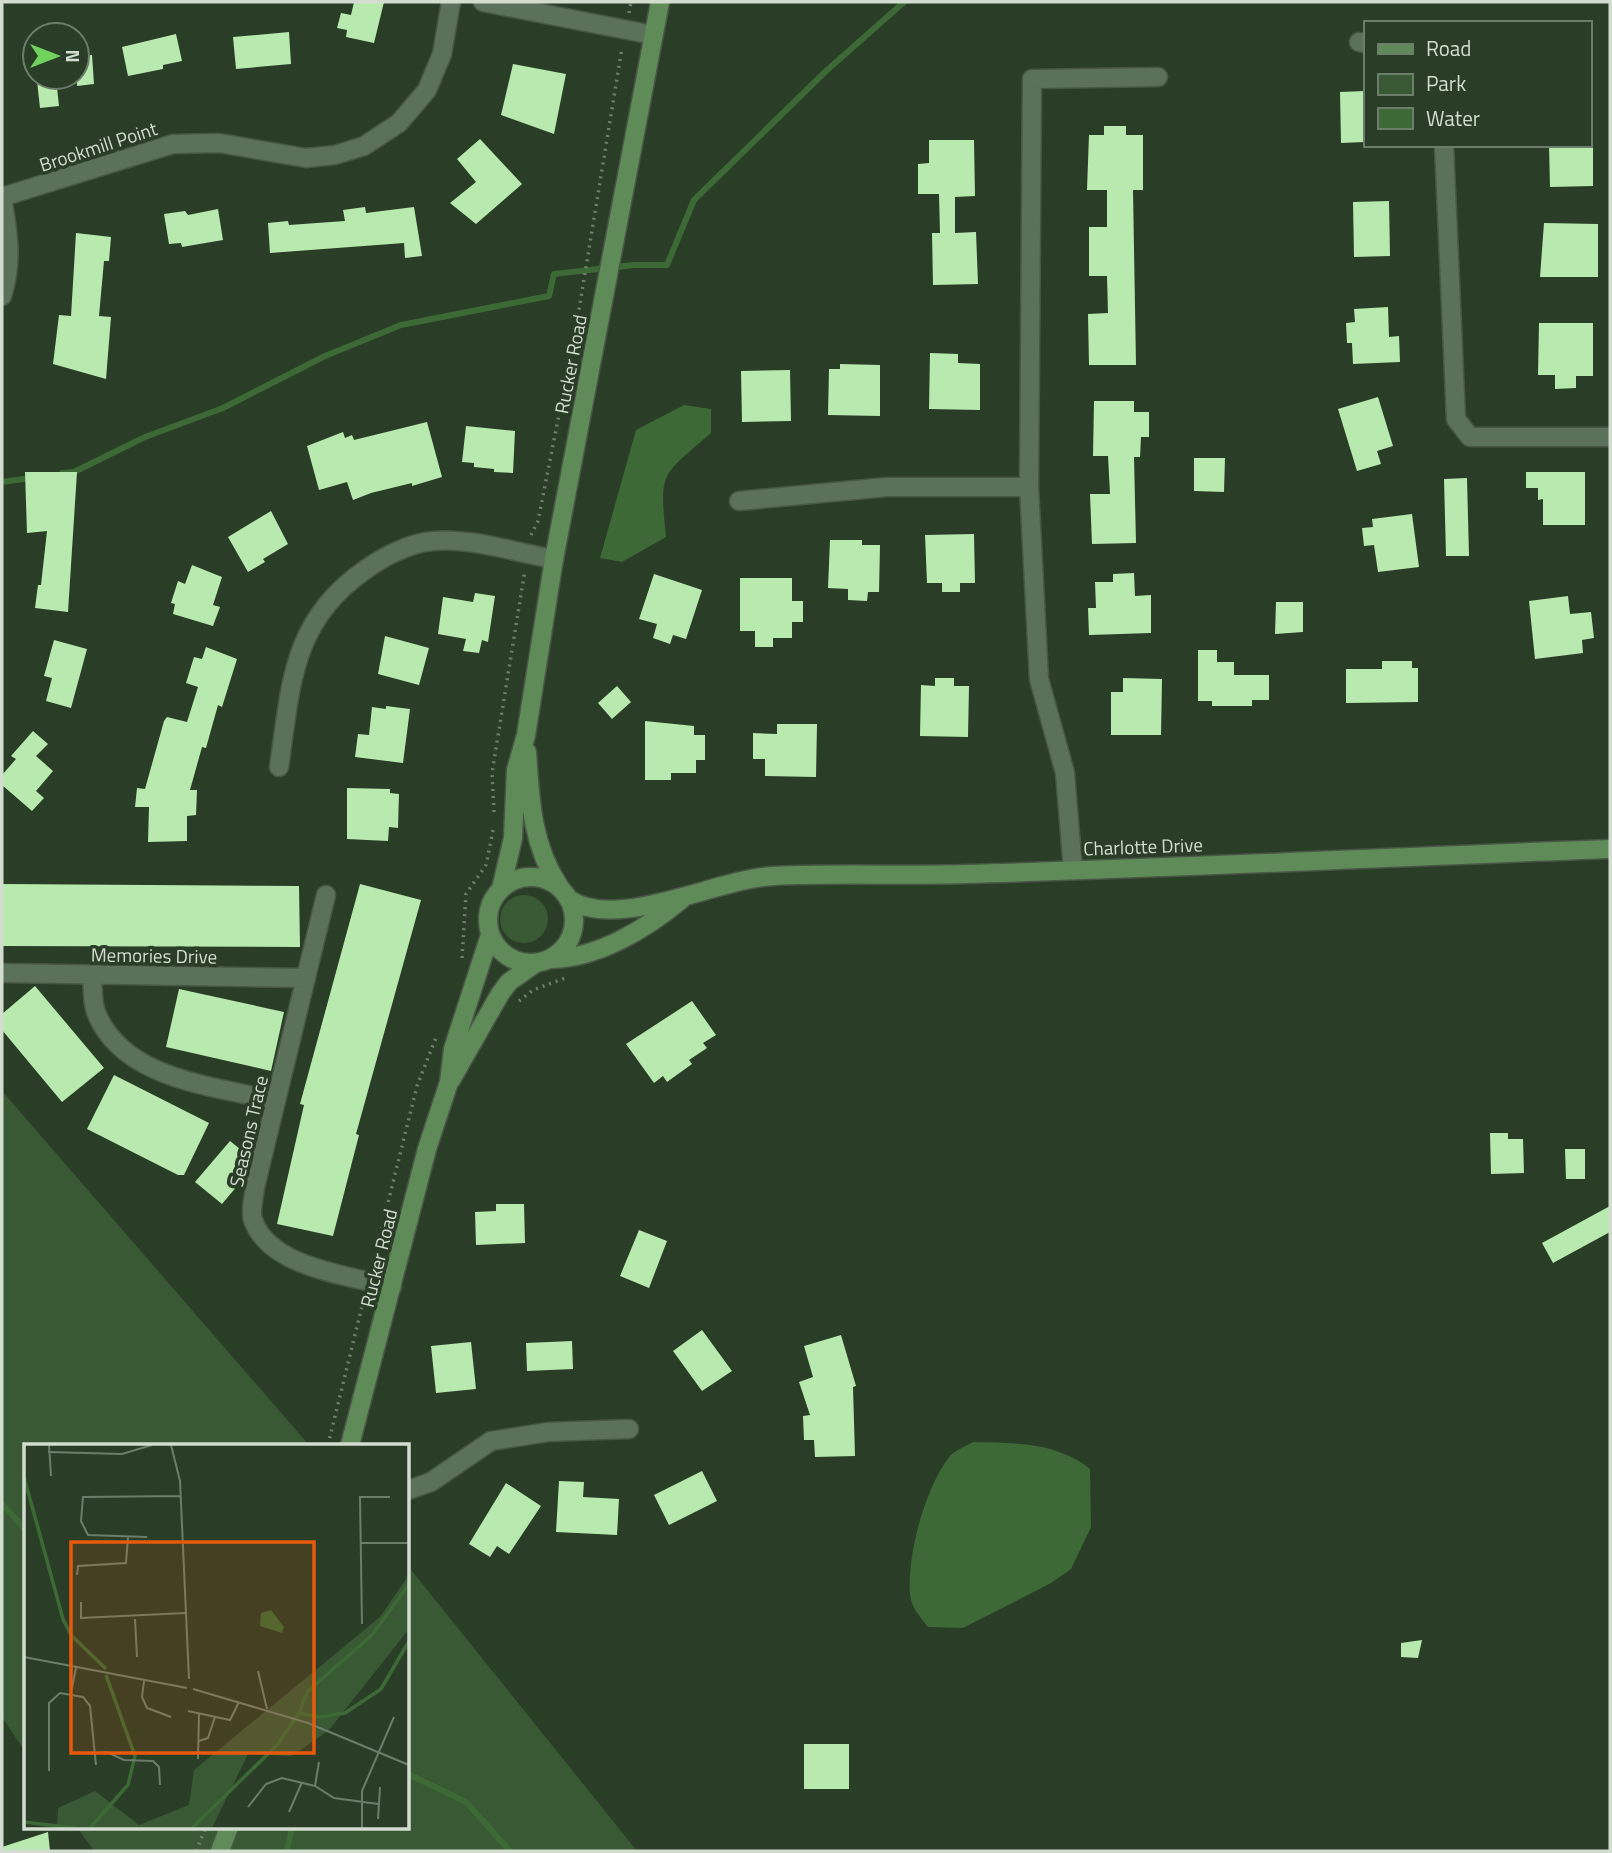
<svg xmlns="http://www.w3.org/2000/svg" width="1612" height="1853" viewBox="0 0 1612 1853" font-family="'Titillium Web',sans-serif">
<rect width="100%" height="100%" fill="#2a3d27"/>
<path fill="#395934" d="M500 919a24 24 0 1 1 48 0a24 24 0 1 1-48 0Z
M2,1091L309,1445H26V1753L2,1717Z
M408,1566L637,1851H94L77,1827H408Z"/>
<path fill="#3c6935" d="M684,405L711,409V433C661,477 659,470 666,537L622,562L600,558L636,430Z
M973,1442C1015,1443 1056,1442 1090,1469L1091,1527L1071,1569L1051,1583L963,1628L928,1627C920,1617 911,1607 910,1594C907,1555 925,1487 950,1456C956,1450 966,1446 973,1442Z"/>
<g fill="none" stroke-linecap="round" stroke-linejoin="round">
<path stroke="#3c6935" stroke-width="6" d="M62,473L74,472L145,437L223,408L325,356L401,325L549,296L554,274L634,265H667L694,200L825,72L904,2
M2,482L31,478
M2,1504L26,1530
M408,1774L466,1802L510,1851
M287,1851L292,1827"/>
</g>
<path fill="#b8eaaf" d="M354,2H384L374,43L346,37L347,30L337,28L341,13L351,15Z
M289,32L291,64L236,69L233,37Z
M176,34L182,61L163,65V69L128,76L122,47Z
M92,55L94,84L77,86V56Z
M513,64L566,74L554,134L501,115Z
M56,78L59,106L40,108L37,81Z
M1365,91V142L1341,143L1340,92Z
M1104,126H1126V135H1143V190H1133L1136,365H1089L1088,314L1108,313L1107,276H1089V227H1107V190H1087L1089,135H1104Z
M480,139L522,184L476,224L450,203L476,182L457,159Z
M929,140H974L975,196L955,197V233L976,232L978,284L933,285L932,233H940L939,194H918V164L929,163Z
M1549,145H1593V186L1550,187Z
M1389,201L1390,256L1354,257L1353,202Z
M365,207L366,213L414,207L422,256L405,258L404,243L270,253L268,223L288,221L289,225L345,221L343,210Z
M218,209L223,240L182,247L181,243L169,244L164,214L185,211L188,215Z
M1544,223L1598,224V277H1540Z
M76,233L111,237L109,261H104L99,316L111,317L106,379L53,364L59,315L71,316Z
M1388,307L1389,337L1399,336L1400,362L1353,364L1352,343H1347L1346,323L1355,322L1354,309Z
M1539,323H1593V376H1576V388L1555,389V375H1538Z
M930,353L958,354V363L980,364V410L929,409Z
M840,364L880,365V416L828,415L829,369H840Z
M790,370L791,421L742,422L741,371Z
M1378,397L1393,446L1377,451L1381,464L1357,471L1338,409Z
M1094,401H1134V412H1149V437H1141L1140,457H1134L1136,543L1092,544L1090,494H1110L1108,456H1093Z
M427,422L442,477L412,486V483L371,493L353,500L347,482L319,490L307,446L343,432L345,438L352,435L354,440Z
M466,426L515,431L513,473L494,472V469L474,467V463L462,462Z
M1194,458H1225L1224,492L1194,491Z
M25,472H77L68,612L35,608L38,585H41L47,531L27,533Z
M1526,472H1585V525H1543V499L1538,500V488H1526Z
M1467,478L1469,556H1446L1444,479Z
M271,511L288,544L263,559L265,562L248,572L228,537Z
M1412,514L1419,567L1378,572L1374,545L1364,546L1362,528L1373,527L1372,519Z
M974,534L975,583H960V592H942V583H927L925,535Z
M830,540H862V545H880L879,592H868L867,601L848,600V589L828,588Z
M192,565L222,577L213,605L220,607L213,626L173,614L175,604L171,603L178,581L185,584Z
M1134,573L1135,596L1151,595V633L1089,635L1088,608H1096L1095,582H1113V574Z
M654,574L702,590L686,639L673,635L670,644L653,638L657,624L639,619Z
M740,578H792V601H803V622H792V638H773V647H755V631H740Z
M475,593L495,596L488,642L482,640L479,653L463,651L466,639L438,634L443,597L473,602Z
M1568,596L1570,614L1591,612L1594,638L1582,640L1583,653L1535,659L1529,601Z
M1276,602H1303V632L1275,634Z
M385,636L429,648L419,685L378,674Z
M54,640L87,649L71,708L46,701L52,678L44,676Z
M206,647L237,659L222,707L218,705L206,748L202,747L190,790H197L196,815L187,816V841L148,842L149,807H135L137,788L145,789L164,721L167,717L187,722L198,687L186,683L194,657L202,659Z
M1198,650H1217V662H1234V675H1269V700H1252V706H1212V701H1198Z
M1382,661H1412V668H1418V702L1346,703V669H1382Z
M935,678H954V686H969L968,737L920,736L921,685L935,686Z
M1123,678L1162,679L1161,735H1111V692H1123Z
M617,686L631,702L612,719L598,703Z
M386,706L410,709L403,763L355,757L358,734L369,735L372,707L386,709Z
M645,721L694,726V735H705V760H696V773H671V780H645Z
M777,724H817L816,777L765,776V759H753V733L777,734Z
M33,731L48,744L36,756L53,771L36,791L44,798L32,811L2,785V775L16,759L11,756Z
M347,788L390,789V793L399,794L398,828L389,827L388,841L347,839Z
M2,884L299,886L300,947L2,946Z
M360,884L421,900L356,1134L359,1135L333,1236L277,1224L304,1105L300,1104Z
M35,986L104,1068L62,1102L2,1030V1014Z
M179,989L284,1012L271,1071L166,1047Z
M692,1001L716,1035L703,1043L707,1048L689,1060L692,1064L667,1082L663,1076L654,1083L626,1044Z
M114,1075L209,1123L184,1175H178L87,1129Z
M1490,1133H1508V1139H1523L1524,1173L1491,1174Z
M230,1141L250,1157L237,1173L243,1179L222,1204L195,1182Z
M1565,1149H1585V1179H1566Z
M496,1204H524L525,1243L476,1245L475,1212L496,1211Z
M1610,1206V1232L1553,1263L1542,1243Z
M639,1230L667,1241L649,1288L620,1276Z
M702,1330L732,1371L702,1391L673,1351Z
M841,1335L856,1386L853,1387L855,1456L815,1457L814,1440H804L803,1416L810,1415L799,1382L813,1377L804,1346Z
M572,1341L573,1369L527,1371L526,1343Z
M471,1342L476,1389L436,1393L431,1346Z
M702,1471L717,1501L669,1525L654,1495Z
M559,1481L584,1482L583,1497L619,1499L617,1535L556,1532Z
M506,1483L541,1506L509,1554L497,1546L490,1557L469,1544Z
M1422,1640L1418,1658L1401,1657V1643Z
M804,1744H849V1789H804Z
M48,1832L50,1851H2V1847Z"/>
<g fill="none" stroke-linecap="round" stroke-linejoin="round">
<g stroke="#485745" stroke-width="21">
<path id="street" d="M483,2L653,35
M1359,42L1365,43
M1444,145L1456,419L1470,437H1610
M2,197L173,144L219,143L306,158L335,155L364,146L399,123L427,90L442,54L451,2
M2,296C13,262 8,232 2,197
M739,501L887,487H1029
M279,767C291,686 291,621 365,570C383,557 409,543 433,541C468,537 518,553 554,559
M1073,870L1065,773L1039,679L1029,487L1032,79L1158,77
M326,895L255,1187C254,1197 250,1211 253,1220C270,1268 348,1275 392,1287
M2,973L306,978
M92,975C93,986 92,1002 96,1012C122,1080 215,1086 276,1101
M408,1490L431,1482L491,1441L548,1432L629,1429"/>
</g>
<g stroke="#485745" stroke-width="21">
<path id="secondary" d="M527,752C530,800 532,845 559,886
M488 920a43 43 0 1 1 86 0a43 43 0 1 1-86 0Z
M501,889L513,838L516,770L526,735L554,559L660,2
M569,899C616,932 719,878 774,876C837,873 901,876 965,874C1180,868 1395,857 1610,849
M549,959C597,959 646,929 682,899
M451,1080L500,994L509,982L536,963
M350,1445L427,1149L449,1082L453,1049L490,935
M220,1851L229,1827"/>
</g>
<path stroke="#6f7f6c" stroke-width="3.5" stroke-dasharray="2 5" stroke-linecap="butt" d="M629,13L631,2
M531,535L538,521L575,334L622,48
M494,812L492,773L525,570
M462,958L466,894L486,865L494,826
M519,1001L533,990L565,978
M373,1263L417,1086L437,1035
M328,1445L364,1298
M196,1851L206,1827"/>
<use href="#street" stroke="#5c7159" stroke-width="18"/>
<use href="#secondary" stroke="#5f8b58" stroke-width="18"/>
</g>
<g text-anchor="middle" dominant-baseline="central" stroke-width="7" stroke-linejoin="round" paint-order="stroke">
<g font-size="19" fill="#d2ddd0" stroke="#2a3d27">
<text transform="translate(98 146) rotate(-18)">Brookmill Point</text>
<text transform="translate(570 364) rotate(-79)">Rucker Road</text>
<text transform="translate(1143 846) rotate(-2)">Charlotte Drive</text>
<text transform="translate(154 955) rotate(1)">Memories Drive</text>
<text transform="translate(248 1131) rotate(-77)">Seasons Trace</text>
<text transform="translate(378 1258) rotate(-76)">Rucker Road</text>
</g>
</g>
<g transform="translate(24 1444)">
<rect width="385" height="385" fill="#2a3d27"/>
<path d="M385,131V185L305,286L268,312L224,310L188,384H33L34,364L71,347L115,381L165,361L170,326L356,173Z" fill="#395934"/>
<path d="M247,166L260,183L258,189L236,182L237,169Z" fill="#3c6935"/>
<path fill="none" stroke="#3c6935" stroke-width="3.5" d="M0,33L39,175L47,191L82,225M276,267L283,248L348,191L385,140M0,378L50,384M66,384L104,341L111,312L82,231M168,384L254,300L275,269L295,273L321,269L357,245L385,197"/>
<path fill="none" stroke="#6d7d6b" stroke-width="2" d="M25,1L27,32M147,1L156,37L165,235M24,8L98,10L128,1M123,93L64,91L57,77L59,53L156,52M336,99H385M53,131L54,122L102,119L104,93M57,158V174L161,169M111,175L113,213M338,180L336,53H366M0,213L163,244M234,227L243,265M120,237L118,253L123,264L147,273M0,239V265M169,245L284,279L385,321M47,249L52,224M164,267L206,276L215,258M175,297L184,294L191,273M73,309L83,308L100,316L129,317L135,323L136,341M174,315L175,269M25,327V259L36,249L59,253L66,262L72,321M291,342L295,318M224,363L242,340L258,334L291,342L310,354L354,360M265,368L278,338M354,375L356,343M338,384V347L370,273"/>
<path fill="#e8590c" fill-opacity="0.15" stroke="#e8590c" stroke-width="3.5" d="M47,98H290V309H47Z"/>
<rect width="385" height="385" fill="none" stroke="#d2ddd0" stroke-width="3.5"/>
</g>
<rect width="1612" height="1853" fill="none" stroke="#d2ddd0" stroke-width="7"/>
<rect x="1364" y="21" width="228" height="126" fill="#2a3d27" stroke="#6d7d6b" stroke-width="2"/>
<rect x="1378" y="44" width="35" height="10" fill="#5f8b58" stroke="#6d7d6b" stroke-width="2"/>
<text x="1426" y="56" font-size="21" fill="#d2ddd0">Road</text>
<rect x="1378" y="74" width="35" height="21" fill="#395934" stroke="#6d7d6b" stroke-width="2"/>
<text x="1426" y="91" font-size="21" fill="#d2ddd0">Park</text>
<rect x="1378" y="108" width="35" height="21" fill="#3c6935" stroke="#6d7d6b" stroke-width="2"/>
<text x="1426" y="126" font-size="21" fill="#d2ddd0">Water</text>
<g transform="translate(56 56) rotate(90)"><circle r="33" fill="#2a3d27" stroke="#6d7d6b" stroke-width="2"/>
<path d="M0-5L12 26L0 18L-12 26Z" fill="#70d35f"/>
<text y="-10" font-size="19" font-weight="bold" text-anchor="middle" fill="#d2ddd0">N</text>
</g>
</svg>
